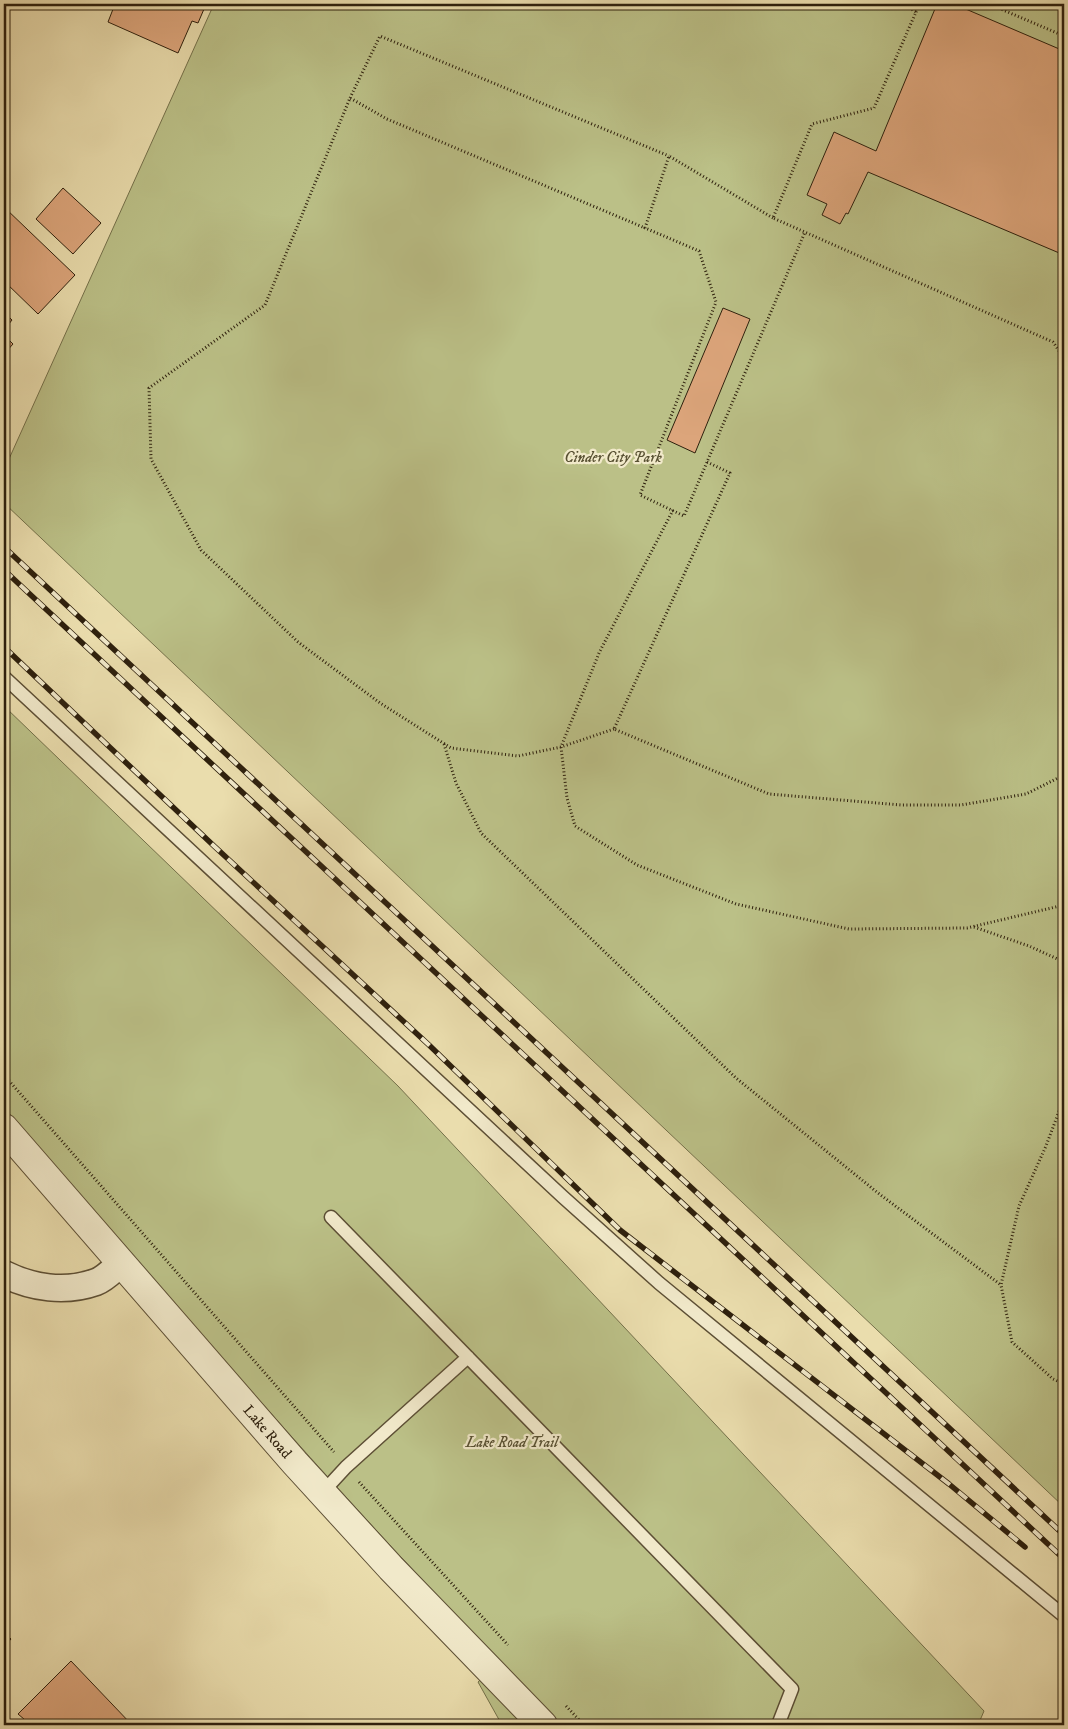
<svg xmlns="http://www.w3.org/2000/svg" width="1068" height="1729" viewBox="0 0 1068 1729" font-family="'IM FELL DW Pica',serif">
<rect width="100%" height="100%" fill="#eaddad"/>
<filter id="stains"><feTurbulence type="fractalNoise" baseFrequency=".004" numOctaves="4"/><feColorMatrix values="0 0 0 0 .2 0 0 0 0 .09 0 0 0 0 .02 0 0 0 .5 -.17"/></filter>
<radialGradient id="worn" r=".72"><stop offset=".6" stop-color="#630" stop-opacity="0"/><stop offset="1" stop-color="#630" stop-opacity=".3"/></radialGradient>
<path fill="#bbc087" stroke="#74704a" d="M214,4H1064V1507L4,503V470Z
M4,706L398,1086L984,1711L978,1725H502L478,1682L500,1662C328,1484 167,1295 4,1108Z"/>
<path fill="#dca57b" stroke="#2e200d" d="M115,4H199L198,6L204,9L198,23L192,21L178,53L108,22Z
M937,4H954L1064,51V255L868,172L848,214L846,213L840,224L822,215L827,204L807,195L834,132L876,151Z
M63,188L101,223L73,254L36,219Z
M4,207L75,275L38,314L4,281Z
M723,308L750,319L695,453L667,440Z
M4,312L12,320L4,330Z
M4,335L13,344L4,354Z
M4,1632L11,1639L4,1647Z
M71,1661L132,1725H31L18,1714Z"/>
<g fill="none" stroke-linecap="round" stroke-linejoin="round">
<g stroke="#5d4f35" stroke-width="15">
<path id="service" d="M4,677L563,1197L659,1283L1064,1616
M331,1217L792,1689L778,1725
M322,1493L346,1467L468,1357"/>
</g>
<g stroke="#5d4f35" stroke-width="29">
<path id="minor" d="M4,1274C32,1288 65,1293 96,1282C105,1279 114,1269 121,1263"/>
</g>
<g stroke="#5d4f35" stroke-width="30">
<g id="tertiary">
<path id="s1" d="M4,1128L295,1463L391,1568L543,1725"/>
</g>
</g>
<path stroke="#2e200d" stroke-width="3" stroke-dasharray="1 2.5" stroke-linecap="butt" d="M903,4L916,12L874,108L812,124L773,218L1053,342L1064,358
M989,4L1064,36
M916,12L920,4
M350,98L380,36L669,156
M773,218L669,156L645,228L699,251L716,302L640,495L684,516L805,232
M707,462L730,473L614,729L769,794L901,805H961L1026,794L1064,775
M673,510L599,653L561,747L567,798L575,826L637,865L736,904L849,929L967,928L1064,905
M614,729L561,747L518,756L451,748L380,703L298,642L201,550L151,459L149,388L265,305L350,98L387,119L645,228
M444,744L456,783L481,833L736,1078L878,1193L1001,1285
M974,927L1029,946L1064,962
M4,1075L334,1452
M1064,1098L1046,1146L1019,1206L1001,1285L1012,1342L1053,1379L1064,1384
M359,1482L508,1645
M566,1706L584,1725"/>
<use href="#service" stroke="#f1e9ca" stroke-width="12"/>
<use href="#minor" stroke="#f1e9ca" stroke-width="26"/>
<use href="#tertiary" stroke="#f1e9ca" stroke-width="28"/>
<g stroke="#2e200d" stroke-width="5.5">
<path id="rail" d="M4,547L1064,1535
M4,570L1064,1559
M4,647L214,846L429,1045L620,1230L949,1484L1025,1547"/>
</g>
<use href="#rail" stroke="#f1e9ca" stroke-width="4" stroke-dasharray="11" stroke-linecap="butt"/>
</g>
<g text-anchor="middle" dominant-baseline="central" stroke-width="4.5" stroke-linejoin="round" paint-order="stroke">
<g font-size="15" font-style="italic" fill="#585032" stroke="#f1e9ca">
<text x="613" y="457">Cinder City Park</text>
<text x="512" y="1442">Lake Road Trail</text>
</g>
<g font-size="15" fill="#2e200d" stroke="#f1e9ca">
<text stroke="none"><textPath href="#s1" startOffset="402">Lake Road</textPath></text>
</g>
</g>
<rect width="1068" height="1729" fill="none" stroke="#eaddad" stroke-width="20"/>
<rect x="5" y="5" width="1058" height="1719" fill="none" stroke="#2e200d" stroke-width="2.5"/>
<rect x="10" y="10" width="1048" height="1709" fill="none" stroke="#2e200d"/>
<rect width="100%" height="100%" filter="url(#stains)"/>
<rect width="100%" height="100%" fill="url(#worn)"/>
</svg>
